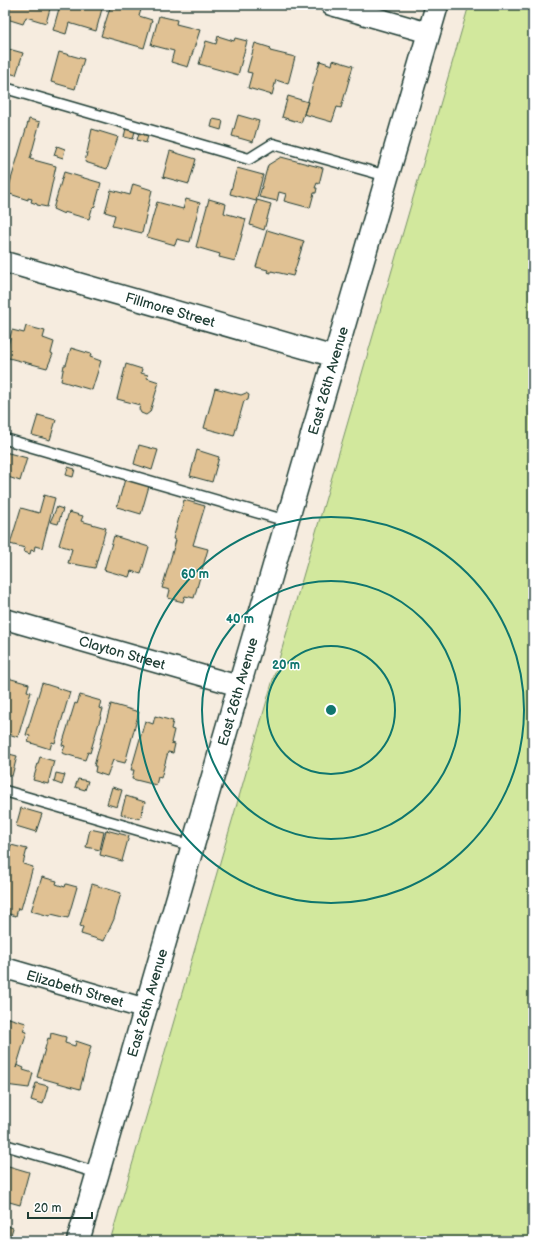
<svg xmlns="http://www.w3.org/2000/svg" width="538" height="1246" viewBox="0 0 538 1246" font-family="'Balsamiq Sans',sans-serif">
<rect width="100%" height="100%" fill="#f6ecdf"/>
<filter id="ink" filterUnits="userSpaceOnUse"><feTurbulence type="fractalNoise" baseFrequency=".025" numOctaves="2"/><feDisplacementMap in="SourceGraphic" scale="8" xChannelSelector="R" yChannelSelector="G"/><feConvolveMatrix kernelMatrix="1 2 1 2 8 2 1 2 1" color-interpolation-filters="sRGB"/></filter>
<g filter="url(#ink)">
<path fill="#d2e89d" stroke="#789268" d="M469,5H533V1241H110Z"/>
<path fill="#e0c193" stroke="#1f3d34" d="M11,5H51L46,23L26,17L23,24L7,19Z
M60,5H103L96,31L69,23L66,34L53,30Z
M111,5H123L141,10L139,16L152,20L144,48L101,36Z
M159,16L177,20L176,24L200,30L188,67L171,62L174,51L151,45Z
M218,36L234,41L235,38L247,41L238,75L199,64L206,41L216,44Z
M255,43L271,48L270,51L295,57L288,84L276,80L272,95L248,88L252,73L247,72Z
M5,48L23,53L16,75L5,72Z
M59,52L84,59L75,89L51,82Z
M333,60L353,66L341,108L337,107L332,122L304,114L320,61L332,65Z
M288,96L308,102L301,123L282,117Z
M238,115L259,121L253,142L232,136Z
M29,119L40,122L30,159L56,166L47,207L37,205V204L31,202L32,199L28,198V200L7,193Z
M213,119L223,121L221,130L211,127Z
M126,128L135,131L133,139L124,137Z
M92,129L118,137L107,169L85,162Z
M139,133L148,136L146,143L137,140Z
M57,146L65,149L63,158L54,155Z
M170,151L196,159L189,184L163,177Z
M281,157L323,168L319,184L317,183L315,188H317L316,193H314L310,208L284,201L286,194L279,192L277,201L259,197L268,165Z
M5,164L9,166L5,178Z
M237,168L263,175L256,201L230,194Z
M64,172L101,183L95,206L92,209L89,219L64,212V214L53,209Z
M133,184L152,190L142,233L112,226L115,215L105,212L111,190L130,195Z
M186,199L200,203L190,242L177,239L175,245L147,237L157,202L183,209Z
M209,199L226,204L224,213L246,219L235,261L219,257L220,254L196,247Z
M257,200L271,204L264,230L250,225Z
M267,230L304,241L293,276L271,271V273L267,272L268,270L256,267Z
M26,326L45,331L43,338L54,342L51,353L53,354L47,368L5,357L12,330L24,333Z
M71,348L91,354L90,357L101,361L92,390L61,381L64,365H66Z
M126,364L142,369L141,373L148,375L147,378L159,382L150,412L146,415L141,413L139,409L140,405L117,399Z
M215,388L241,395L246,393L249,395L248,400L244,401L234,436L204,428Z
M5,400L8,401L5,414Z
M38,415L56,420L50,440L32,435Z
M139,445L158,450L152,470L134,464Z
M197,450L219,457L212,482L190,476Z
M5,452L27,458L20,481L5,476Z
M68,467L75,469L73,477L66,475Z
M125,479L149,486L141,514L117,507Z
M44,495L55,498L42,548L35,546L34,551L31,550L30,554L24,552L25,548L10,544L21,508L39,513Z
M184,500L205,506L193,545L208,549L194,598L185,596L183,602L168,598L170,590L162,588L176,540L173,539Z
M57,507L63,509L58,524L50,522Z
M69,512L83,516L81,521L106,528L95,568L68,563L72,549L59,545Z
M114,536L149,547L141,574L131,571L129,577L104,570Z
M8,678L29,684L27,691L31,692L18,737L5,733V684Z
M42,683L70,692L55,743L52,742L50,749L28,742L30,736L26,735Z
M80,695L101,701L99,708L103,709L90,753L88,752L85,760L62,753L65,746L62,745L75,703L77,704Z
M111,704L139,712L125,763L113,760L107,776L95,772L96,766H94Z
M155,716L173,721L171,729L174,730L171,743L175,744L173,753L168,752L161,778L158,777L156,785L132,779L134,770H131L145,721L153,724Z
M5,753L17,756L12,776L5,774Z
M40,757L54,761L48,784L33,780Z
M56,773L65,775L62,785L54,782Z
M78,779L88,781L85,790L75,787Z
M112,787L122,790L117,807L107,804Z
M126,796L145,802L140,819L121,814Z
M21,808L42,814L36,832L16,826Z
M90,829L104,832L100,850L86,847Z
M106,830L129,836L122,861L100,855Z
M11,845L27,849L23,864L33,867L21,909L18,908L16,916L5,913V862Z
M42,877L57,881L56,884L65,887L66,884L77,887L68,918L51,914L50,916L31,911Z
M92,884L121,893L114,919L104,941L81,934L83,927L80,926Z
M5,1017L26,1023L23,1031L27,1032L16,1068L17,1065L24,1068L23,1070L33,1073L29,1088L5,1085Z
M51,1033L66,1037L65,1043L75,1046L76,1041L91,1046L80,1089L37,1077L48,1038L50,1039Z
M36,1083L48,1086L43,1104L31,1100Z
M5,1165L29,1172L20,1205L6,1201L7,1196L5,1195Z
M5,1225L13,1228L9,1241H5Z"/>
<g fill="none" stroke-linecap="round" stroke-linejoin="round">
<g stroke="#1f3d34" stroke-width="13">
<path id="service" d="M5,88L249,159L273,144L387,176
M5,439L287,521
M5,791L193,846
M5,1145L98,1173"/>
</g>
<g stroke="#1f3d34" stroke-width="23">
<g id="minor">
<path d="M331,5L429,33"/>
<path id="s1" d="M5,262L335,357"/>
<path id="s2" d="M5,619L239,686"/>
<path id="s3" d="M5,968L146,1009"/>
</g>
</g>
<g stroke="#1f3d34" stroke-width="25">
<g id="tertiary">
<path id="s4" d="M78,1241L437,5"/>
</g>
</g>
<use href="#service" stroke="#fff" stroke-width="10"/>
<use href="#minor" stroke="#fff" stroke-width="20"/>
<use href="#tertiary" stroke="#fff" stroke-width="22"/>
</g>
</g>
<g fill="none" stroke="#0f766e" stroke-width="2">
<circle cx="331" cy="710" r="64"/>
<circle cx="331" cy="710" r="129"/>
<circle cx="331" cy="710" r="193"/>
</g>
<g text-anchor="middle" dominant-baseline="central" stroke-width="3" stroke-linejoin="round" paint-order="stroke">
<g font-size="14" fill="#1f3d34" stroke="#fff">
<text stroke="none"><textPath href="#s1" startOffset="172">Fillmore Street</textPath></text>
<text stroke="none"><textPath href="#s4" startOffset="896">East 26th Avenue</textPath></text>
<text stroke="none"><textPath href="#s2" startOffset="122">Clayton Street</textPath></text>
<text stroke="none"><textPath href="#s4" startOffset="572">East 26th Avenue</textPath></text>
<text stroke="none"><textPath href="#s3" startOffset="73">Elizabeth Street</textPath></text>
<text stroke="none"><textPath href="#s4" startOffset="248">East 26th Avenue</textPath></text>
</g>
</g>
<circle cx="331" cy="710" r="6" fill="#0f766e" stroke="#fff" stroke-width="2"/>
<g font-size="12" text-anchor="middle" font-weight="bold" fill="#0f766e" stroke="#fff" stroke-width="3" stroke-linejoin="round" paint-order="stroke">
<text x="195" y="578">60 m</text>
<text x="240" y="623">40 m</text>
<text x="286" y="669">20 m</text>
</g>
<rect width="538" height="1246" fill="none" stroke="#fff" stroke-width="20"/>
<rect x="10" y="10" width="518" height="1226" fill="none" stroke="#1f3d34" stroke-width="1.5" filter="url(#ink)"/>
<path d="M28 1212v6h64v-6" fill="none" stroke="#1f3d34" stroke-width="2"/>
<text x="34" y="1212" font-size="12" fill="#1f3d34" stroke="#ffffff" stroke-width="3" paint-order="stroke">20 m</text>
</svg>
